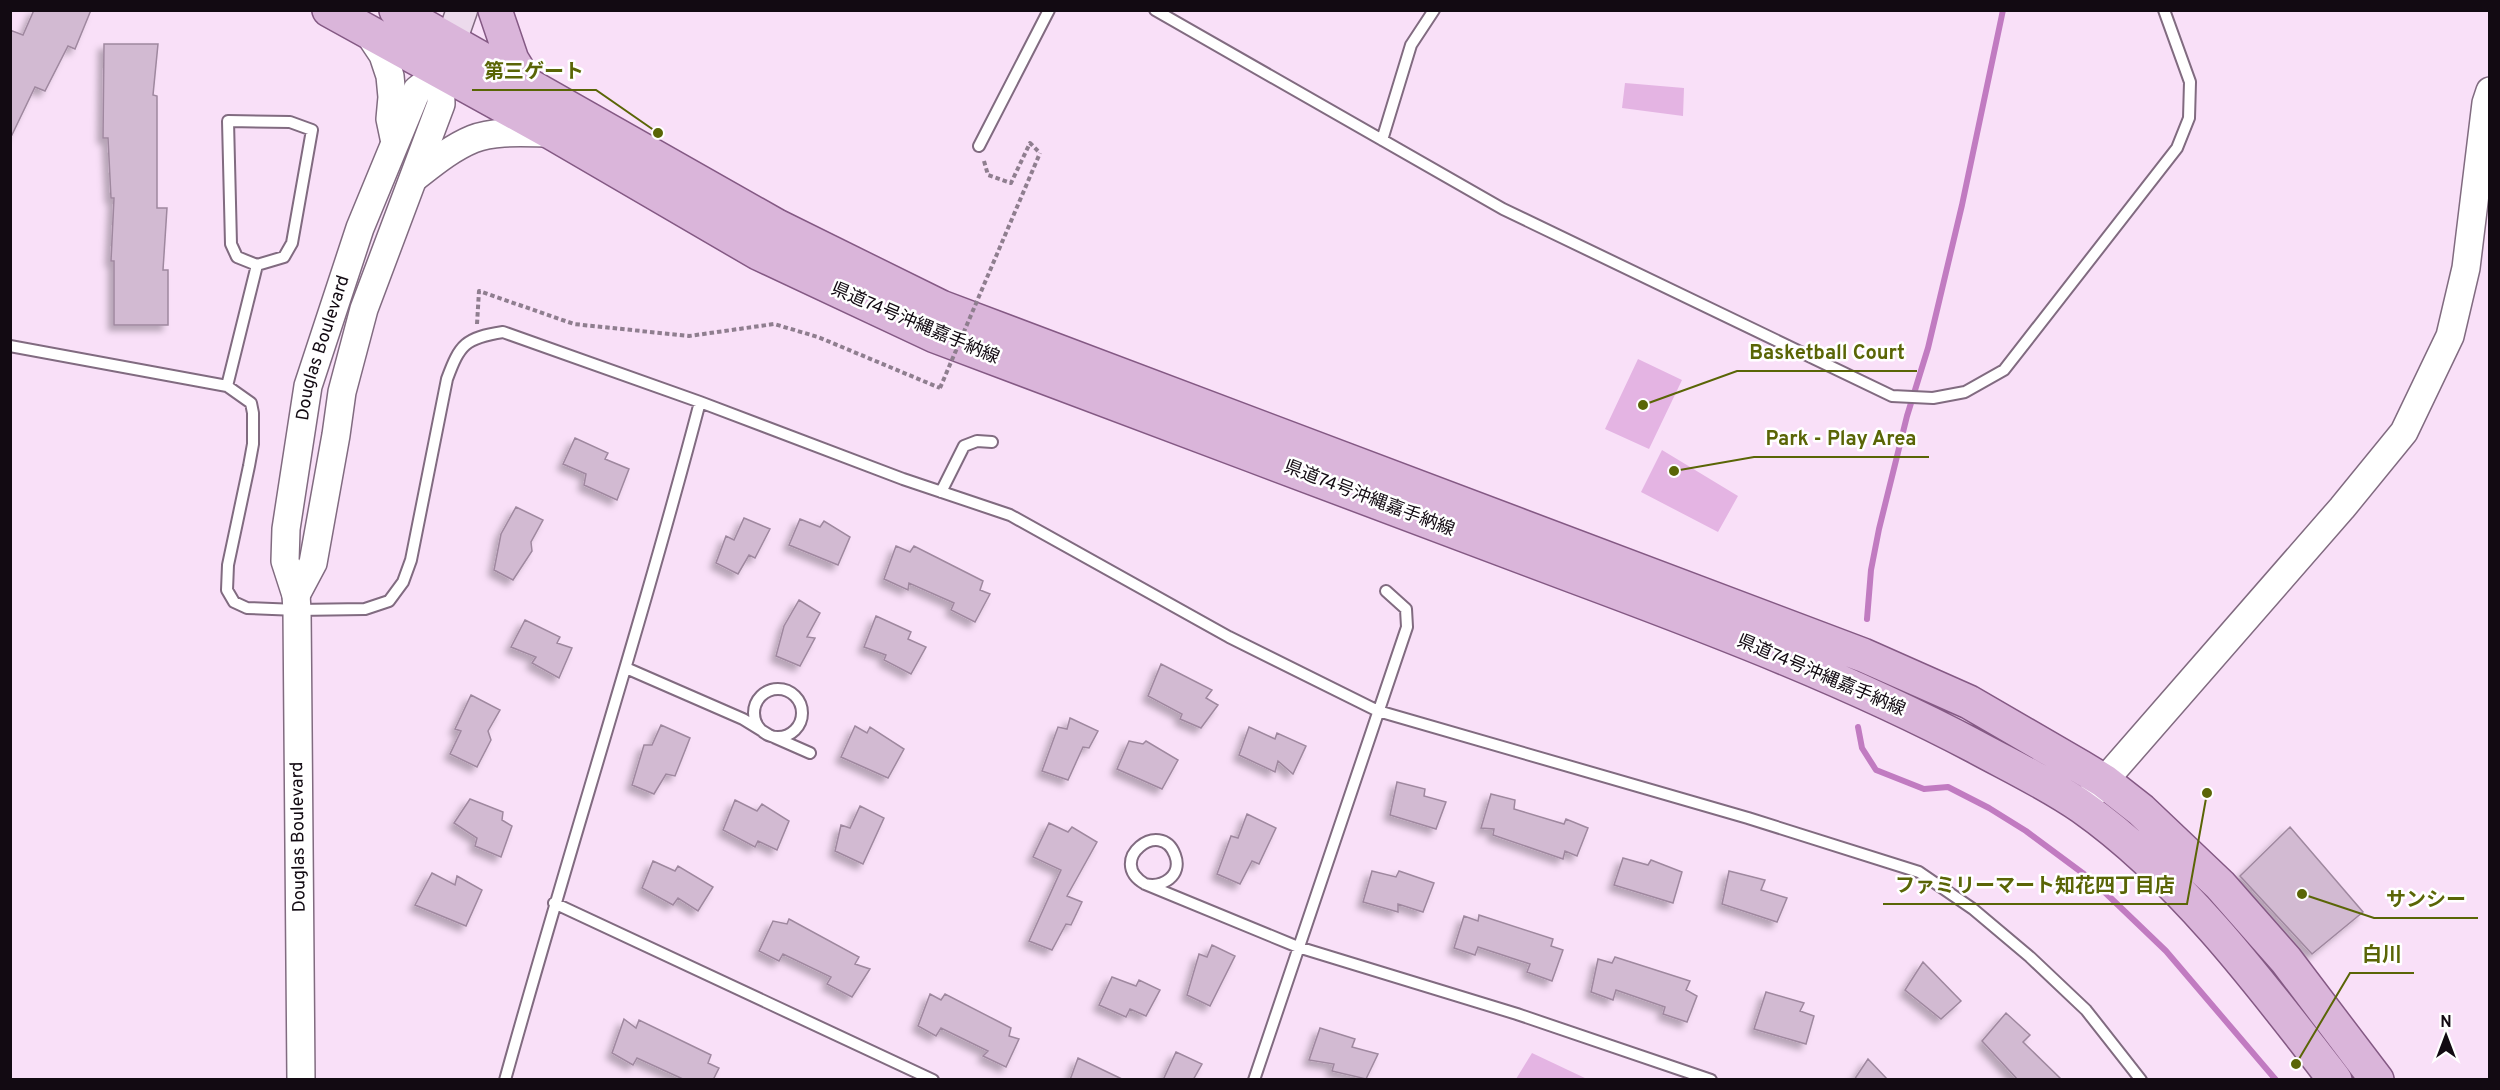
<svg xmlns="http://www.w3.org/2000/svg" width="2500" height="1090" viewBox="0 0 2500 1090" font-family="Overpass,'Noto Sans JP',sans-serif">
<defs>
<filter id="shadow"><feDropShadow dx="-5.5" dy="5.5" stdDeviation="3" flood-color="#0004"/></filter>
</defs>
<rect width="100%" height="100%" fill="#f9e0f8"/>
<path fill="#e4b4e3" d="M1625,83L1684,88L1683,116L1622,108Z
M1638,359L1682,380L1649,449L1605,429Z
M1662,450L1738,496L1718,532L1641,492Z
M1532,1053L1587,1079H1516Z"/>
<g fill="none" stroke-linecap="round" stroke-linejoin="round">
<path stroke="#c17bc1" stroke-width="6" d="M1867,619L1871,570L1879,529L1907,416L1928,348L1962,205L2003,10
M1858,727L1862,748L1876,770L1924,789L1948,787L1989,808L2026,831L2092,880L2166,951L2276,1080"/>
</g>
<path fill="#d2bad2" stroke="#9f889f" stroke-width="1.5" filter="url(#shadow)" d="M34,10H91L75,49L68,46L45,91L35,87L10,139V30L23,35Z
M104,44H158L153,95L157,96V208H167L163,270H168V325H114V261H111L114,198H111L108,138H103Z
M575,438L608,453L605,459L629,469L617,500L584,485L586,474L563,464Z
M516,507L543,520L531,542L532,551L513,580L494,570L501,534Z
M744,518L770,529L755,558L749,555L738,574L716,563L726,536L734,540Z
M800,519L820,527L824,521L850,537L838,565L789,545Z
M896,546L910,552L914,546L983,581L980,590L990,594L975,622L951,610L954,603L909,583L908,590L884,579Z
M799,600L820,613L807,637L815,638L800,666L776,656L784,626Z
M876,616L911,632L908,639L926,647L911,674L884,660L886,655L864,647Z
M525,620L560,637L557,643L572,648L559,678L532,663L536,657L511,647Z
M1161,664L1212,690L1206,698L1218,705L1201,728L1180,719L1182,714L1148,696Z
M471,695L500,710L488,731L491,740L477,767L450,754L461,731L455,729Z
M1070,718L1098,731L1089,748L1083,747L1068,780L1042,771L1058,727L1067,729Z
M661,725L690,738L675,776L666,774L654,794L632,785L644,745H652Z
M855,726L867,733L870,727L904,749L888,778L841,757Z
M1249,727L1275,739L1277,733L1306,746L1293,774L1278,761L1275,772L1239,755Z
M1129,741L1143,744L1146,741L1178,760L1162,789L1117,769Z
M1397,782L1425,789L1424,796L1446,802L1436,829L1390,815Z
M1491,794L1515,800L1514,809L1564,824L1566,819L1588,828L1577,856L1565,851L1563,859L1493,835L1494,829L1481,828Z
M470,799L503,812L502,820L512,826L501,857L475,846L477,838L454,823Z
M735,800L757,811L762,804L789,821L777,850L758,841L755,847L723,830Z
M860,806L884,818L863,864L835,851L841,825L850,828Z
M1247,814L1276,828L1259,864L1252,861L1240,884L1217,874L1231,836L1238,838Z
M1049,823L1068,832L1072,827L1097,842L1067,896L1082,902L1071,925L1066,924L1052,950L1029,941L1061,870L1033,857Z
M2290,827L2363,912L2312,954L2240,876Z
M1623,858L1648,865L1651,860L1682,872L1673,903L1614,885Z
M653,861L675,871L678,866L713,887L698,911L678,898L673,905L642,888Z
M1372,871L1396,877L1399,871L1434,883L1423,912L1398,904V912L1363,902Z
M1729,871L1765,880L1761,890L1787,898L1777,922L1722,904Z
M432,873L455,885L457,876L482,890L466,926L415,905Z
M1479,915L1553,939L1551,946L1563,950L1552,981L1527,972L1530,964L1478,947L1475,955L1454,948L1464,916L1478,921Z
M789,919L859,957L855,964L870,969L852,997L827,984L831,977L783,954L779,961L759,951L773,921L787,924Z
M1212,945L1235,956L1210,1006L1187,995L1199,954L1207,957Z
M1615,957L1690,981L1686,990L1697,996L1687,1022L1663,1014L1665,1007L1616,990L1613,1000L1591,992L1598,959L1612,963Z
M1923,962L1961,1001L1941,1019L1905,990Z
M1112,977L1136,986L1139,980L1160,990L1146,1016L1130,1009L1126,1017L1099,1005Z
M1766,992L1804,1003L1800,1011L1814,1016L1806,1044L1754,1029Z
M930,994L941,1000L945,994L1011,1028L1009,1036L1019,1039L1006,1067L983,1056L988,1051L941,1028L936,1036L918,1026Z
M2006,1013L2030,1035L2023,1042L2062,1080H2018L1982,1041Z
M624,1019L636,1028L639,1020L711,1055L708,1063L719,1068L713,1080H685L637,1058L633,1065L612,1053Z
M1320,1028L1355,1039L1352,1047L1378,1054L1366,1079L1332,1071L1334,1064L1309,1060Z
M1176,1052L1202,1064L1193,1080H1163Z
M1078,1058L1124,1080H1070Z
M1868,1059L1888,1080H1854Z"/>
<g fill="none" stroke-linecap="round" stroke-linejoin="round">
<g stroke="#816b80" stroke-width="14">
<path id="service" d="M1155,10L1503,209L1892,396L1933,398L1965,392L2004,370L2177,148L2189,118L2190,82L2164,10
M1382,140L1411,45L1434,10
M979,146L1049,10
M10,346L227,386L251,403L253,413V444L249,466L228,565L227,590L234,602L247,608L297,610L365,609L389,601L403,582L411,560L447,379C460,344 465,338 503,332L700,402L903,479L1010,515L1229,637L1378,711L1748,818L1919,872L1973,909L2030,957L2086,1010L2141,1080
M227,386L257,265L237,257L231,244L228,121L290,122L312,130L292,243L284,257L257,265
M941,492L964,446L977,441L992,442
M626,668L743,719L769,735L810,753
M754 713a24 24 0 1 1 48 0a24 24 0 1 1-48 0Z
M1145,884C1162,888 1183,876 1175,855C1161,817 1105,861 1145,884L1298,947L1517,1014L1711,1080
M554,903L933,1080
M505,1080C568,853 640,630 700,402
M1254,1080L1407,627L1406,609L1386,591"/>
</g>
<g stroke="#816b80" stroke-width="30">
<g id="tertiary">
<path d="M369,34L383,55L390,76L392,97L390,119L394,138"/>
<path d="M414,178C432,164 451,148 473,139C496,130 527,133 552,133"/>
<path d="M296,595L313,563L336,435L342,392L364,309L441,104L440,72"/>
<path d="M2090,797L2342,508L2404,432L2450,336L2466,268L2486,103L2490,91"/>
<path id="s1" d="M301,1080L297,610L296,595L285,561L286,529L308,386L360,228L417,90L440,72"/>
</g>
</g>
<g stroke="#816b80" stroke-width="33">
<path id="secondary" d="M443,64L462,10"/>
</g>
<g stroke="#845984" stroke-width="36">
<path id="primary" d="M329,10L552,133L758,253L935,336C1148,416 1360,496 1573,576C1710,627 1847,679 1976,747C2011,766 2049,784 2082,807C2180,876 2262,985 2335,1080
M396,10L777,226L941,307L1863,655L1969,702L2081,767L2104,781L2141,810L2220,885L2286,960L2377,1080
M495,10L512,60L528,86"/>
</g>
<path stroke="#8f7e8f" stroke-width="4" stroke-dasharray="4.5 3" stroke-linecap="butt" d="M984,161L988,175L1011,183L1030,143L1040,153
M477,324L479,291L574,324L689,336L774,324L818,337L940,388"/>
<use href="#service" stroke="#fff" stroke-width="10"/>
<use href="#tertiary" stroke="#fff" stroke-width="27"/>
<use href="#secondary" stroke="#ecdaec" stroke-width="30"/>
<use href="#primary" stroke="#dab5da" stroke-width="33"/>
<path stroke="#8f7e8f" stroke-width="4" stroke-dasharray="4.5 3" stroke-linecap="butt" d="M940,388L1040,153"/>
</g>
<g text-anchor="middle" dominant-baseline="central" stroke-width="5" stroke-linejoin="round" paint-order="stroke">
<g font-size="18" fill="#120a12" stroke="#fff">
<text transform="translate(915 324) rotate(23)">県道74号沖縄嘉手納線</text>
<text stroke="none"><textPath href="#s1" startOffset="738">Douglas Boulevard</textPath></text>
<text transform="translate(1369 499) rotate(21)">県道74号沖縄嘉手納線</text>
<text transform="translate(1821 676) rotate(23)">県道74号沖縄嘉手納線</text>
<text transform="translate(299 837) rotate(-91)">Douglas Boulevard</text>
</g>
</g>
<path fill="none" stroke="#5a6506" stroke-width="2" d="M658 133L596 90H472M1643 405L1737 371H1917M1674 471L1754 457H1929M2207 793L2187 904H1883M2302 894L2374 918H2478M2296 1064L2350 973H2414"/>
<g fill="#5a6506" stroke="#fff" stroke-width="2">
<circle cx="658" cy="133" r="6"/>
<circle cx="1643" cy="405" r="6"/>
<circle cx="1674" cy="471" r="6"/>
<circle cx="2207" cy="793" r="6"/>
<circle cx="2302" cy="894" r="6"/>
<circle cx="2296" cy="1064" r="6"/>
</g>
<g font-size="20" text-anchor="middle" font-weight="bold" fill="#5a6506" stroke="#fff" stroke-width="5" stroke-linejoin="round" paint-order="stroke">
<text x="534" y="78">第三ゲート</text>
<text x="1827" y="359">Basketball Court</text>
<text x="1841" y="445">Park - Play Area</text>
<text x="2035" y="892">ファミリーマート知花四丁目店</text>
<text x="2426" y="906">サンシー</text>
<text x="2382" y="961">白川</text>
</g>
<rect width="2500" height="1090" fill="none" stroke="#120a12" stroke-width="24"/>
<g transform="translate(2446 1036)" stroke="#ffffff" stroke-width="4.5" paint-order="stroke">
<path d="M0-4.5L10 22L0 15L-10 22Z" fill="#120a12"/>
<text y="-9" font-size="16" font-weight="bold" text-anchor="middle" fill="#120a12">N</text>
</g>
</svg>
